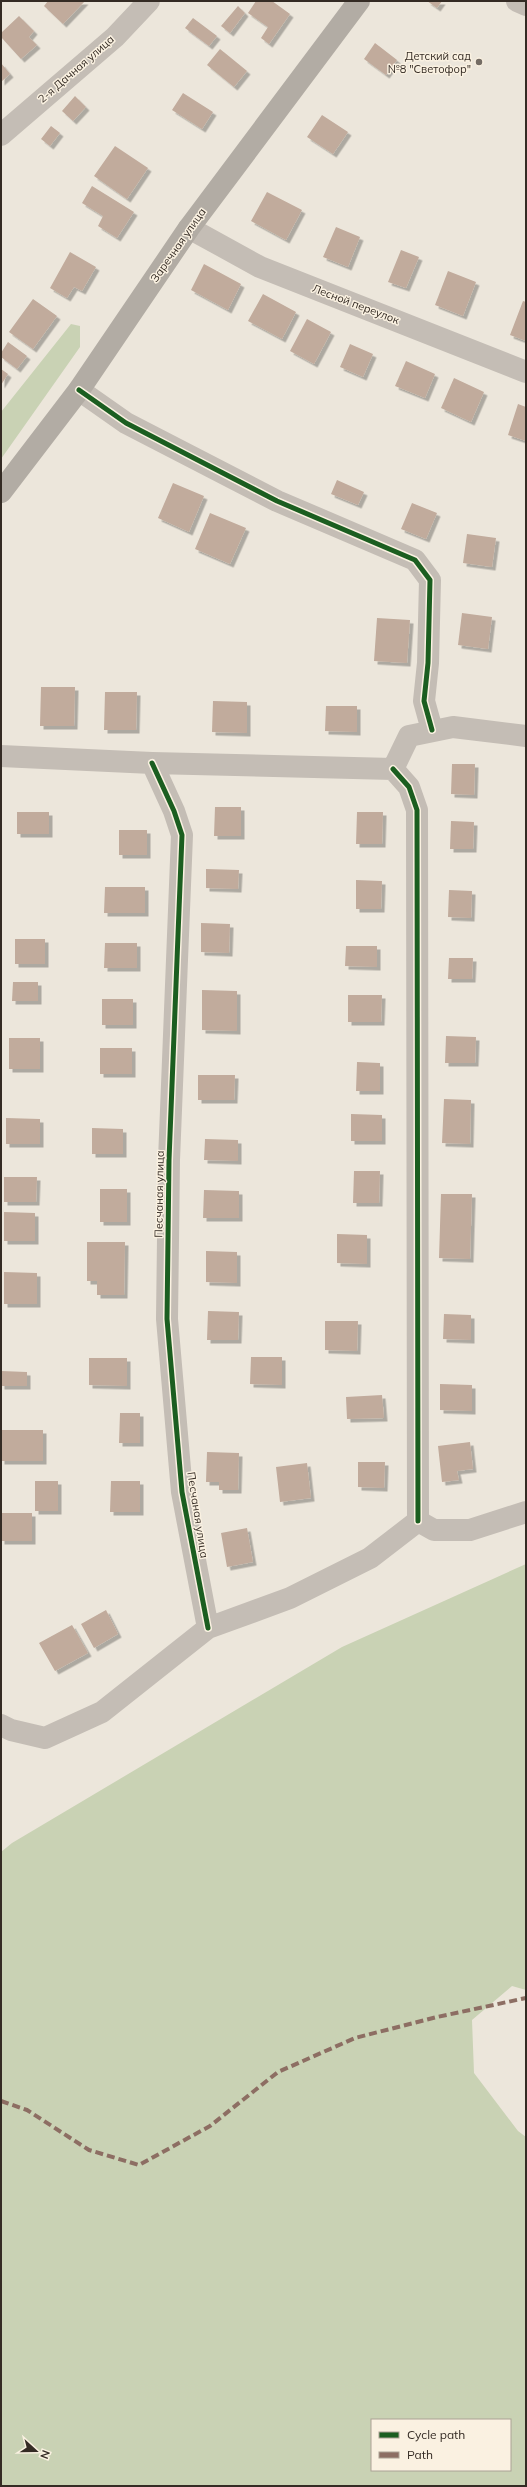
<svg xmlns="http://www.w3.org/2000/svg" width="527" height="2487" viewBox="0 0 527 2487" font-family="Mulish,sans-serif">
<defs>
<filter id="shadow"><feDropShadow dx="3.5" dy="3.5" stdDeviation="0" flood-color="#0004"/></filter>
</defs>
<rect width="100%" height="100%" fill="#ece6db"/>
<path fill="#c9d2b4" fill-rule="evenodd" d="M71,324L80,326V347L1,459V412Z
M526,1564V1990L512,1986L472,2020L474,2073L518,2131L526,2137V2486H1V1852L12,1843L342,1647ZM372,2420H510V2470H372Z"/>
<path fill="#c1ab9c" filter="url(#shadow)" d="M48,1H85L63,24L44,6Z
M256,1H272L290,14L269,44L261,38L268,27L248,13Z
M427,1H442L437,8Z
M238,6L245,13L230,33L221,26Z
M19,16L34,31L29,37L37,45L21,59L1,37V33Z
M193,18L217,36L209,46L185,28Z
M375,43L397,60L386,75L364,59Z
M220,49L247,71L234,87L207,65Z
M1,63L10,74L1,82Z
M183,93L213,112L202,129L172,110Z
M75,96L86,107L73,121L62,111Z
M322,115L348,132L333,154L307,137Z
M51,126L60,133L50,146L41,139Z
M115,146L148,168L127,199L94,176Z
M92,186L134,212L117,238L98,226L103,216L82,203Z
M267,192L302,210L286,240L251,221Z
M336,227L360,237L348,267L323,257Z
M401,250L419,257L406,288L388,282Z
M70,252L96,267L82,291L74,287L67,298L50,288Z
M204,264L241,284L228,310L191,290Z
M448,271L476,282L463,316L435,305Z
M263,294L296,312L282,339L248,321Z
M33,299L57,316L33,349L9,332Z
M523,301L526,302V341L510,335Z
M307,319L331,332L314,364L290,351Z
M8,342L27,356L17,369L1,357V353Z
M350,344L373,354L363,377L340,367Z
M406,361L435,374L425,398L395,386Z
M1,369L8,374L1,385Z
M454,378L484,392L471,422L441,408Z
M518,404L526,407V441L508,435Z
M337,480L364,492L358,505L331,494Z
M173,483L204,496L189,532L158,518Z
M412,503L437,513L426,539L401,529Z
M210,513L246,528L230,564L195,549Z
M467,534L496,538L492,567L463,563Z
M462,613L492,617L488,649L458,645Z
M377,618L410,620L407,663L374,661Z
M41,687H75L74,726H40Z
M105,692H137L136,730H104Z
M213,701L247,702V733L212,732Z
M326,706H357V732L325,731Z
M452,764H475L474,795L451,794Z
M215,807H241V836H214Z
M17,812H49V834H17Z
M357,812H383L382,844H356Z
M451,821L474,822L473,849H450Z
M119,830H147V855H119Z
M206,869L239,870L238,889L206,888Z
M356,880L382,881L381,909H356Z
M105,887H145V913H104Z
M449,890L472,891L471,918L448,917Z
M201,923L230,924L229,953L201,952Z
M15,939H45V964H15Z
M105,943H137V968H104Z
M346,946H377V967L345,966Z
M449,958H473L472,979H448Z
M13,982H38V1001H12Z
M202,990L237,991V1031L202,1030Z
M348,995H382L381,1022H348Z
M102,999H133V1025H102Z
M446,1036L476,1037L475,1063H445Z
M9,1038H40V1069H9Z
M100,1048H132V1074H100Z
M357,1062L380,1063V1091H356Z
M198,1075H235L234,1100H198Z
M444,1099L471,1100L470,1144L442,1143Z
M351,1114L382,1115V1141H351Z
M6,1118L40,1119V1144H6Z
M92,1128L123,1129V1154H92Z
M205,1139L238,1140V1161L204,1160Z
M354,1171H380L379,1203H353Z
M4,1177H37L36,1202H4Z
M100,1189H127V1222H100Z
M204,1190L239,1191V1218H203Z
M441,1194H472L470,1259L439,1258Z
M4,1212L35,1213V1241H4Z
M337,1234L367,1235V1264L337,1263Z
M87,1242H125L124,1295H97V1281H87Z
M206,1251L237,1252V1283L206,1282Z
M4,1272L37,1273V1304H4Z
M208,1311L239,1312L238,1340H207Z
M444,1314L471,1315V1340L443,1339Z
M325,1321H358L357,1351L325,1350Z
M251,1357H282V1385L250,1384Z
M89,1358H127V1386L89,1385Z
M1,1371L27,1372V1386H1Z
M440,1384L472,1385V1411L440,1410Z
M382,1395L384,1418L347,1419L346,1397Z
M120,1413H140V1443H119Z
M1,1430H43V1461H1Z
M470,1442L473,1469L457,1471L459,1480L442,1482L438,1446Z
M207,1452L239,1453L238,1490H219V1482H206Z
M358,1462H385L384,1488L358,1487Z
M307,1463L311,1498L280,1502L276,1467Z
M35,1481H58V1511H35Z
M111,1481H140V1512H110Z
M1,1513H32V1541H1Z
M247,1528L253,1562L227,1567L221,1533Z
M106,1610L118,1634L94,1648L81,1624Z
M72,1625L88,1653L55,1671L39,1643Z"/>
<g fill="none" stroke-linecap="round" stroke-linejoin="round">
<path stroke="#c4bdb5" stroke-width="22" d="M517,1L526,5
M1,135L115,37L149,1
M189,228L260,267L526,372
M79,390L126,423L277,501L415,560L430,580L428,663L424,701L432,730
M1,756L152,763L393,769L409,736L453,727L526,736
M152,763L174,811L182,835L169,1160L167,1319L182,1492L208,1628
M393,769L409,787L417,810L418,1521
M1,1725L11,1730L45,1738L102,1712L208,1628L290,1598L370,1558L418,1521L434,1530H470L526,1512"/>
<path stroke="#b2aca4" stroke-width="22" d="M1,492L79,390L189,228L359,1"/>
<path stroke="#8d6e63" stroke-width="4" stroke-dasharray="8 4" stroke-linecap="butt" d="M1,2101L27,2110L89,2150L139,2165L210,2126L278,2072L355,2038L437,2017L526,1998"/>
<g stroke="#faf1e1" stroke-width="8">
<path id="cycleway" d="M79,390L126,423L277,501L415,560L430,580L428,663L424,701L432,730
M152,763L174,811L182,835L169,1160L167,1319L182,1492L208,1628
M393,769L409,787L417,810L418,1521"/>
</g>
<use href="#cycleway" stroke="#1b5e20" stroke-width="5"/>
</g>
<circle fill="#746c64" stroke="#faf1e1" stroke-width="1.5" cx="479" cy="62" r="4"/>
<g text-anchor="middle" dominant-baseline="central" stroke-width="3" stroke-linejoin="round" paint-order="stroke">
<g font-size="11" fill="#342b24" stroke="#faf1e1" text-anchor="end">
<text x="471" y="56">Детский сад<tspan x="471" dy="13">№8 "Светофор"</tspan></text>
</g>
<g font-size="11" fill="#342b24" stroke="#faf1e1">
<text transform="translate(76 69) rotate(-41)">2-я Дачная улица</text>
<text transform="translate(178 245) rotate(-55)">Заречная улица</text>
<text transform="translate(356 304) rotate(21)">Лесной переулок</text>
<text transform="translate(159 1194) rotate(-89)">Песчаная улица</text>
<text transform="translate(198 1515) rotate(81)">Песчаная улица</text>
</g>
</g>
<rect width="527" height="2487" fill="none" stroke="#342b24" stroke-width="4"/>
<rect x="371" y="2419" width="140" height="52" fill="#faf1e1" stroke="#aba295"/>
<rect x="379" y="2432" width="20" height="6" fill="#1b5e20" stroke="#aba295"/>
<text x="407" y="2439" font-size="12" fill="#342b24">Cycle path</text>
<rect x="379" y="2452" width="20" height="6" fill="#8d6e63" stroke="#aba295"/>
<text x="407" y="2459" font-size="12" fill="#342b24">Path</text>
<g transform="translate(36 2451) rotate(111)" stroke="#faf1e1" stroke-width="3" paint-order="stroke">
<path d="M0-3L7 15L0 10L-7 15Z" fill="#342b24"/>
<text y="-6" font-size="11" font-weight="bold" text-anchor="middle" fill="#342b24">N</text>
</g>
</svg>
